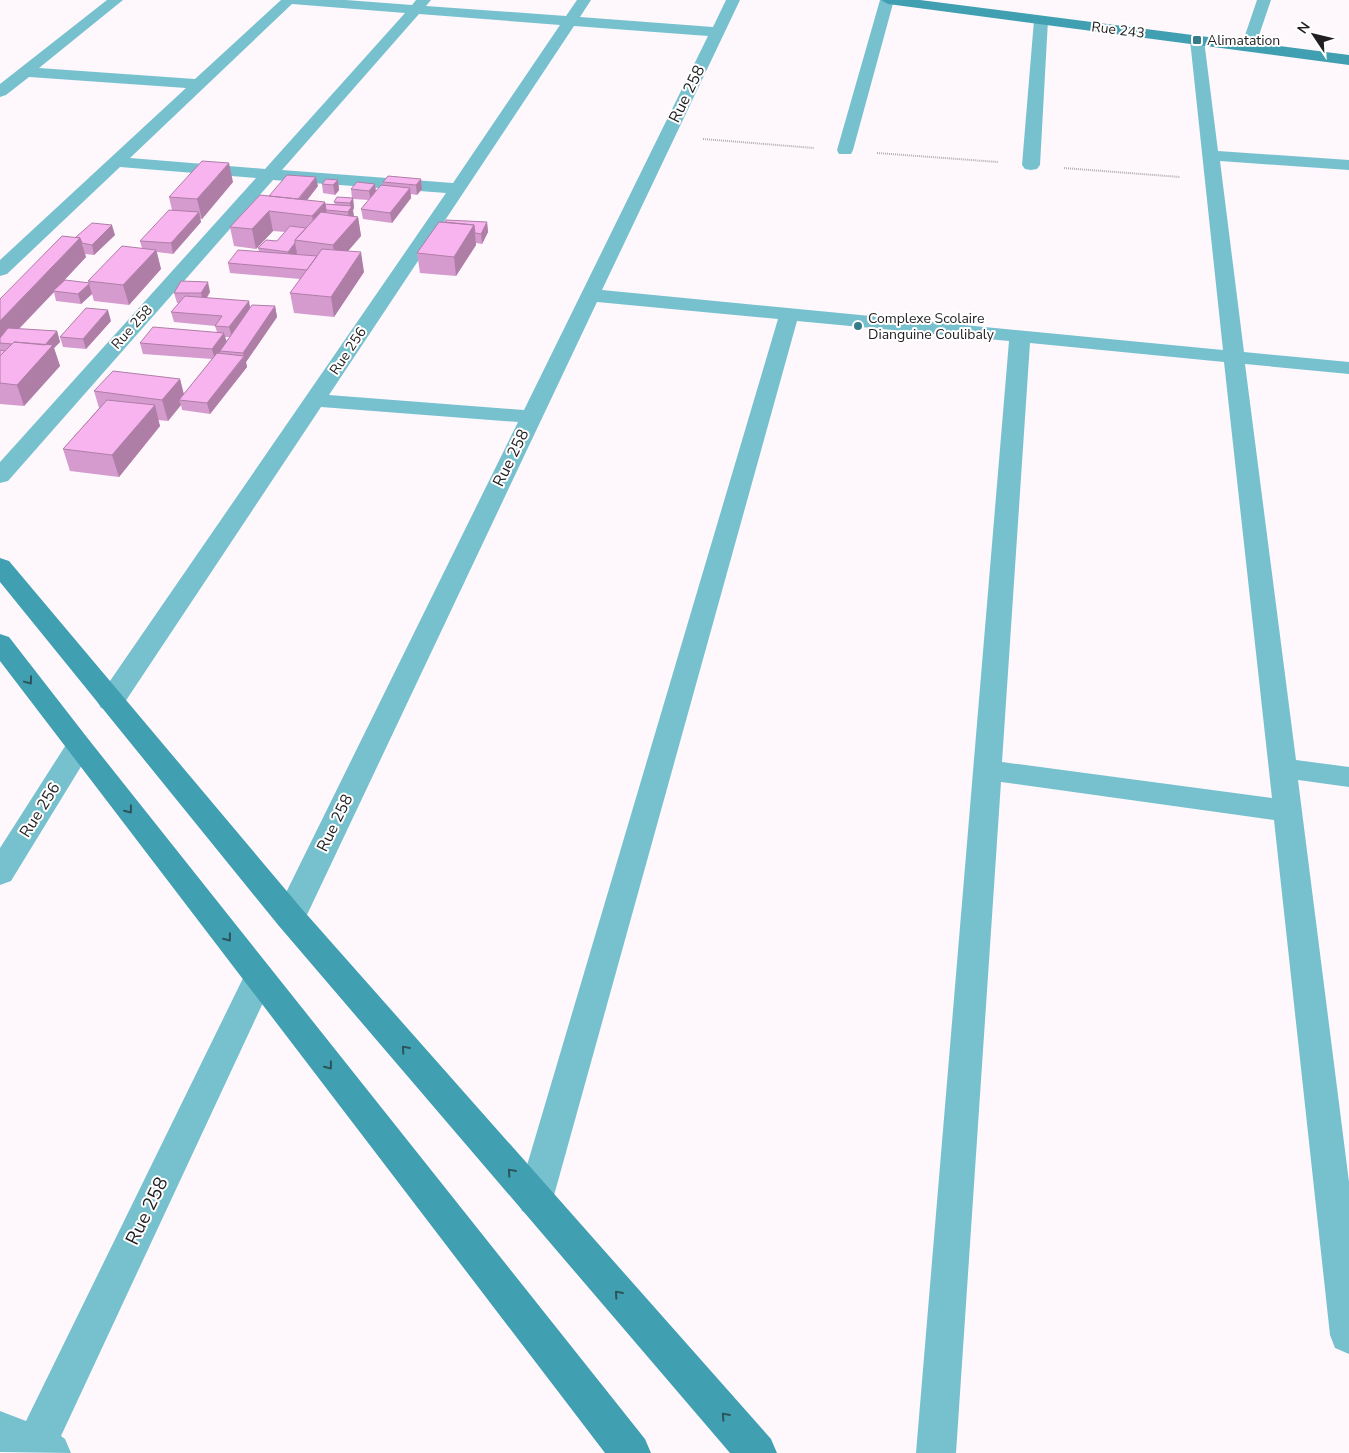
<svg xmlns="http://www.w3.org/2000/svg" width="1349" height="1453" viewBox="0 0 1349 1453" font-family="'Nunito Sans',sans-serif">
<rect width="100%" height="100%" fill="#fef8fd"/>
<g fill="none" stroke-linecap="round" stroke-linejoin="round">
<path stroke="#b2aeb2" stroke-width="2" stroke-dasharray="1 1" stroke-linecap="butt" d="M703,139L814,148
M877,153L998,162
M1064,168L1180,177"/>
<path fill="#77c1cf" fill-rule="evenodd" d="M107,0H123L39,68L195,79L281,0H346L412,5L416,0H431L426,6L566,16L577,0H591L580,17L713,27L726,0H740L602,290L1223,350L1190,40L1192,37H1202L1204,40L1218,151L1349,160V170L1220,161L1244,352L1349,362V374L1245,364L1296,760L1349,767V787L1298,780L1349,1182V1354L1335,1348L1330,1335L1274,820L1001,782L956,1453H916L1009,341L797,321L553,1199L548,1211L535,1216L522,1211L517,1199L778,319L597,302L306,917L301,926L290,929L279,926L274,917L518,422L321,407L121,708L111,710L101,708L97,701L101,694L446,193L273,180L8,481L0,483V462L256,178L120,167L7,274L0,276V260L186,88L29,77L6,95L0,97V84ZM292,4L405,13L265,169L130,158ZM419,14L560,25L453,183L282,170ZM574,26L708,36L524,410L329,395ZM1030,343L1224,362L1272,798L1002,762Z
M880,0H894L853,150L851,154H839L837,150Z
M1257,0H1271L1255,47L1253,50H1243L1241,47Z
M1041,16L1046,17L1048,20L1040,165L1037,169L1031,170L1025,169L1022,165L1034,20L1036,17Z
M79,737L89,740L93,747L11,881L0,885V848L69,740Z
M259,964L270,968L275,977L61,1436L65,1439L71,1453L0,1452V1411L26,1421L248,968Z"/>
<path fill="#40a0b1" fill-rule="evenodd" d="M881,0H920L1349,55V65L888,4Z
M0,558L9,561L301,908L771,1439L777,1453H730L279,926L0,582Z
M0,634L9,637L89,740L645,1439L651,1453H605L0,661Z"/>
</g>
<path fill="#d59bce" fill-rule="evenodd" d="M421,179L422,189L417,195L411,194V198L392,223L363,219L361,209L369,200L353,199L354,208L353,210V216L358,217L361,236L348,251L364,272L334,317L294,313L290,293L300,279L230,273L228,263L259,251L258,248L277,241L285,232L273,231L256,249L234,246L230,227L269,196L318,186L307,200L325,204H335L334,202L352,198L351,189L375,184L376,192L383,185V182Z
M338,180L339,190L335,195L323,193L322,184Z
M233,182L202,219H200L201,222L173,254L157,252L161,269L129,305L94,301L92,294L81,304L56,301L54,292L19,329L57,331L60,342L54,348L60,366L24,406L0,404V299L76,237L115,235L94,255L85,254L86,257L61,284L89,283L88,281L142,248L140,241L172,210L169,197Z
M445,222H487L488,232L482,244L476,243V245L456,276L420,273L417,253Z
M210,292L207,298L250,308L275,306L277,317L246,362L247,367L210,414L182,410L181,405L168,421L158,420L160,426L119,477L70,471L63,449L99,408L94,391L180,379L184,394L212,359L143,354L140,343L217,332L215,326L174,322L171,312L179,303H177L174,293ZM225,337H230L226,341Z
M111,321L86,349L63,347L60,337Z"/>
<path fill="#ae7ea7" d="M229,163L233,182L202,219L197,199Z
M316,177L318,186L297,213L296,203Z
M421,179L422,189L417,195L416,185Z
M338,180L339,190L335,195L333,185Z
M375,184L376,194L371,201L369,191Z
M410,188L411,198L392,223L390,213Z
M353,198L354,208L353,210L354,216L349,222L348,212L350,208V203Z
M325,202L328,221L316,235L312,216Z
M269,211L273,231L256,249L252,229Z
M199,212L201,222L173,254L171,243Z
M358,217L361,236L336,265L333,245Z
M487,222L488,232L482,244L481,234Z
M112,225L115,235L94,255L92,245Z
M474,225L476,245L456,276L454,257Z
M80,238L86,257L54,291H53L54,292L5,343H0V321Z
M295,243L297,253L290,262L288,252Z
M156,250L161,269L129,305L123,285Z
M361,252L364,272L334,317L331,297Z
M208,282L210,292L203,303L201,293Z
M89,284L92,294L81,304L78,294Z
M249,301L251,312L232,337L229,327Z
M275,306L277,317L246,362L247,367L210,414L207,403L244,357L243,353Z
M108,310L111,321L86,349L83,339Z
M57,331L60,342L54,348L60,366L24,406L17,385L44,346Z
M224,333L227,343L220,351V352L215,360L212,349Z
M180,379L185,400H179L181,405L168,421L162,400Z
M155,405L160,426L119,477L112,455Z"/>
<path fill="#f8b4ef" stroke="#ae7ea7" d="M202,161L229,163L197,199L169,197Z
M287,175L316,177L298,199L269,196Z
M388,176L421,179L416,185L383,182Z
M326,179L338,180L333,185L322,184Z
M357,182L375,184L369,191L351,189Z
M381,185L410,188L390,213L361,209Z
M260,195L325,202L312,216L269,211L252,229L230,227Z
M337,197L353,198L350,203L334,202Z
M325,204L352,206L348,212L326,210Z
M169,210L199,212L171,243L140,241Z
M321,212L358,217L333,245L295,240Z
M446,220L487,222L481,234L475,233L474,225L445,222Z
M439,222L474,225L454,257L417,253Z
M92,223L112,225L92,245L82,243L80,238L76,237Z
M290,226L306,228L295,240V243L288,252L258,248L266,240L277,241Z
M62,236L80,238L0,321V299Z
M122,246L156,250L123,285L88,281Z
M322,249L361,252L331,297L290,293Z
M238,250L317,256L307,270L228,263Z
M65,280L90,283L78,294L53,291Z
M181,281L208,282L201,293H174Z
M185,296L249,301L229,327L215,326L222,316L171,312Z
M252,305L275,306L243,353L220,351Z
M86,308L108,310L83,339L60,337Z
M153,327L224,333L212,349L140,343Z
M8,328L57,331L45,345L14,342L12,344L0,343V338Z
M14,342L53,345L17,385L0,383V356Z
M0,350L5,351L0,356Z
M217,353L244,356L207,403L179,400Z
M113,371L180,379L162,400L94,391Z
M107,400L155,405L112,455L63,449Z"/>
<defs><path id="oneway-chevron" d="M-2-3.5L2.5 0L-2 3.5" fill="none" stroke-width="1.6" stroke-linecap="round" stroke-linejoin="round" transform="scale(1.25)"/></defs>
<g stroke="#2d535b">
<use href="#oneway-chevron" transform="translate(29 681) rotate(53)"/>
<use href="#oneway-chevron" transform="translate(129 810) rotate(52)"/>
<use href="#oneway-chevron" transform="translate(228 938) rotate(52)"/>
<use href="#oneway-chevron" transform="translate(405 1049) rotate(-131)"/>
<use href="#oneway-chevron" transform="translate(329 1066) rotate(52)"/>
<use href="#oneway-chevron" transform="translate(511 1172) rotate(-131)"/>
<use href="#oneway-chevron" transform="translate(618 1294) rotate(-131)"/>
<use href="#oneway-chevron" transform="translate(725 1416) rotate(-131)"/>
</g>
<g fill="#367c88" stroke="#fff" stroke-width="2">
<rect x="1192" y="35" width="10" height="10" rx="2.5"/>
<circle cx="858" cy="326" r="5"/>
</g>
<g text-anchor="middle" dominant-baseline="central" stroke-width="4" stroke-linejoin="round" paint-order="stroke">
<g font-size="14" fill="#211f21" stroke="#fff">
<text transform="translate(1118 30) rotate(7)">Rue 243</text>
<text transform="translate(132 327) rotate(-48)">Rue 258</text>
<text transform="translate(348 351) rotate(-56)">Rue 256</text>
</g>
<g font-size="14" fill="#211f21" stroke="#fff" text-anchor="start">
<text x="1207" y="40">Alimatation</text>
<text x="868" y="318">Complexe Scolaire<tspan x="868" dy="16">Dianguine Coulibaly</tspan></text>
</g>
<g font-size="16" fill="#211f21" stroke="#fff">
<text transform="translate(687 94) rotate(-64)">Rue 258</text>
<text transform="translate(511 458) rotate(-64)">Rue 258</text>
<text transform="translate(40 810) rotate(-58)">Rue 256</text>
<text transform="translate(335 823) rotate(-64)">Rue 258</text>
</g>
<g font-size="19" fill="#211f21" stroke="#fff">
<text transform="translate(147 1211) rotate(-64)">Rue 258</text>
</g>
</g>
<g transform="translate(1314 35) rotate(305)" stroke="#ffffff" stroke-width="4" paint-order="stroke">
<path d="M0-4L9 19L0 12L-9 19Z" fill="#211f21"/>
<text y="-8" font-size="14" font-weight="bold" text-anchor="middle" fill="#211f21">N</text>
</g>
</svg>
